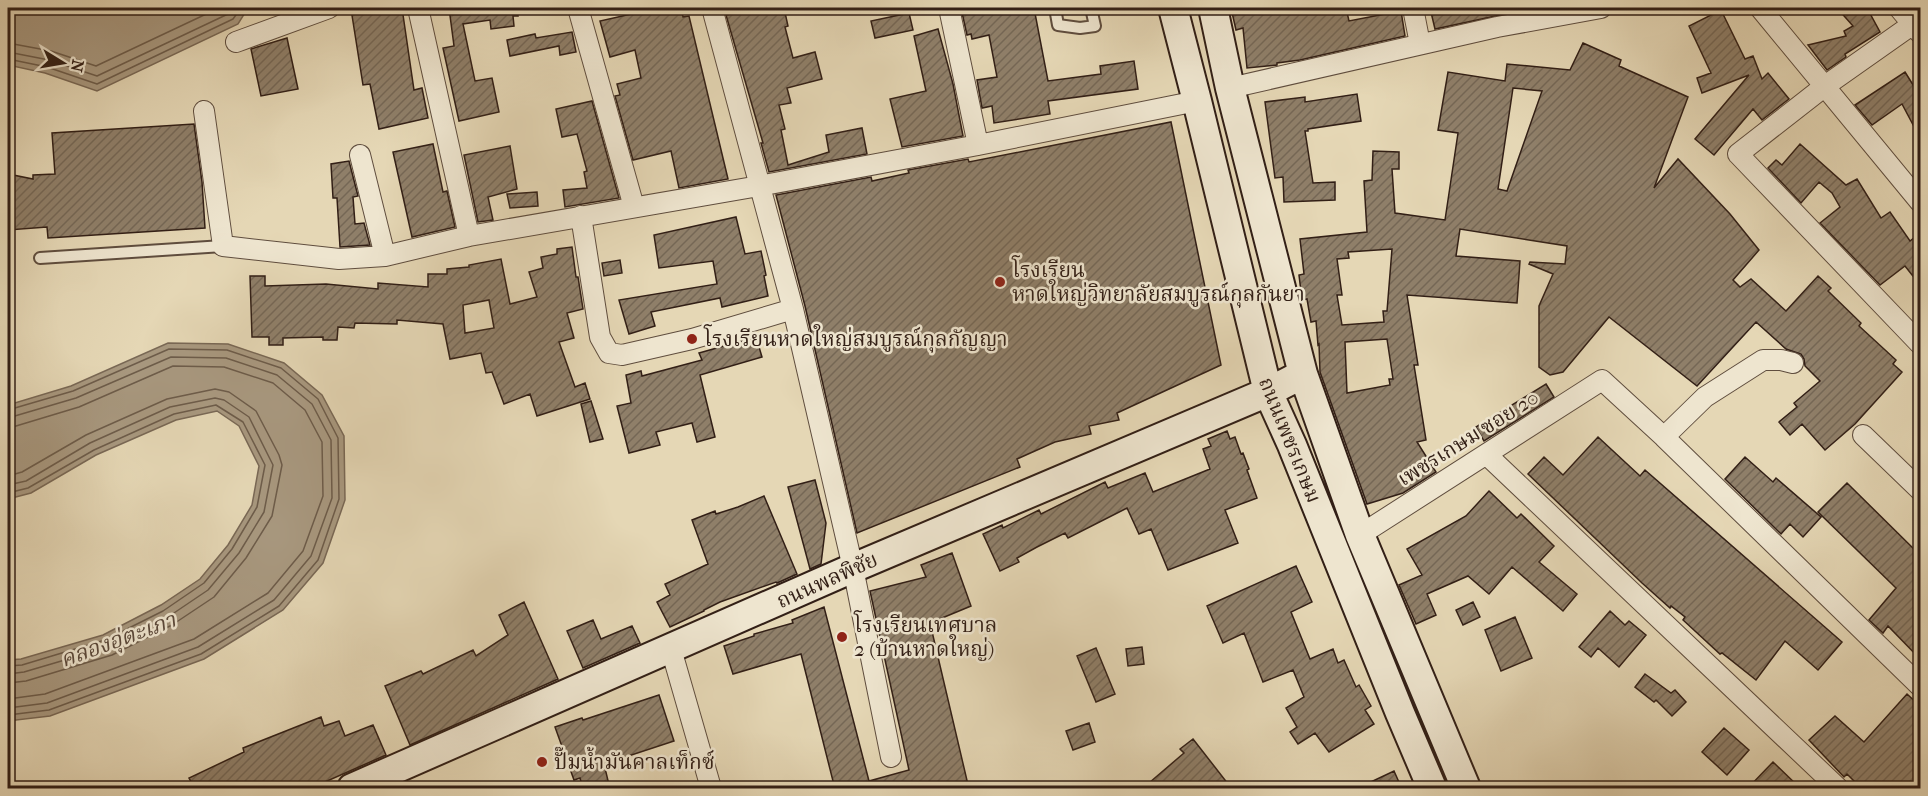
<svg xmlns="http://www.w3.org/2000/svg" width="1928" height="796" viewBox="0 0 1928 796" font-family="'IM FELL French Canon','Noto Serif Thai',serif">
<defs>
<pattern id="building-hatch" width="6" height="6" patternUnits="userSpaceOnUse" patternTransform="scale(1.5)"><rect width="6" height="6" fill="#8f7f69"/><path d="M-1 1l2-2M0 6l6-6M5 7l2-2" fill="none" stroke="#756755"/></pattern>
</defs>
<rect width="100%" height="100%" fill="#e5d7b5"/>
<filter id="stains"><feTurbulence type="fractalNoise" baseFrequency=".00333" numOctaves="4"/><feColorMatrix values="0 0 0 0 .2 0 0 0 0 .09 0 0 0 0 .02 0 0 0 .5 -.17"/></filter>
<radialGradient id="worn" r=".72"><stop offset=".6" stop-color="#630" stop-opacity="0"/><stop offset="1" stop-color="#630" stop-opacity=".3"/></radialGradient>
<path fill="#a8987f" stroke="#796855" stroke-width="1.5" d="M8,8H248L238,24L97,91L45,73L8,65Z
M168,343L228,344L284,363L322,395L344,436L345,500L323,563L283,610L204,659L50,716L8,721V660L21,659L103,635L161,605L200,579L228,545L252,505L259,466L239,426L217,411L176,420L96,455L31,493L8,499V405L71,386Z"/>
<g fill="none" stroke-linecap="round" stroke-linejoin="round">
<path stroke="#6d5c4a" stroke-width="1.5" d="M8,43L51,51L96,66L219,8
M8,52L49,60L97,76L228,14L232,8
M8,59L47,67L97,84L233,19L241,8
M8,410L73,391L169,349L227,350L281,368L318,399L338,438L339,499L318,560L279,606L201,654L49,710L8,715
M8,418L76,398L171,357L226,358L277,375L312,404L331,440L332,498L311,556L274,600L198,647L47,703L8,708
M8,427L16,426L79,407L173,366L224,367L273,383L305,410L322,442L323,496L303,551L268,593L194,639L45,694L8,699
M8,476L22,472L86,435L167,399L215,389L229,392L256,411L279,455L282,465L272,516L246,558L214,597L172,625L112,655L26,681L8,683
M8,485L26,481L90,443L170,407L215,398L224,400L249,417L273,465L264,512L239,553L208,590L168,617L109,647L24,672L8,674
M8,493L28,488L94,450L174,414L216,405L243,422L265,465L257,507L232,549L204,583L163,611L105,640L22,665L8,666"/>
</g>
<path fill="url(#building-hatch)" stroke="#321f16" stroke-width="1.5" fill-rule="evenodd" d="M364,8H402L414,90L422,88L428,118L379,129L370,84L363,85L351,9Z
M449,8H517L518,16H513L514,26L491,29L490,20L463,24L475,81L492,78L499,112L459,121L443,48L454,46Z
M658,8H681L683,17L689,16L728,179L679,188L671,151L633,160L615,96L620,95L617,84L641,78L635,50L610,57L600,21Z
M756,8H784L788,26L785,27L793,58L815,52L822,79L787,88L791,103L779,105L785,129L781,130L788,165L829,152L826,135L862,128L867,154L769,172L761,143H763L726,15Z
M961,8H1034L1048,81L1101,74L1100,66L1134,61L1138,89L1048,101L1050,114L994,123L992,106L982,108L977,80L997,77L989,35L972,39L971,34L967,35Z
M1231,8H1346L1349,21L1401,11L1405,36L1300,60L1277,63V65L1247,68L1243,28L1236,30Z
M1430,8H1519V11L1435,29Z
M1837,8H1867L1880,32L1845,54L1846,57L1827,70L1808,45L1846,36L1844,31L1853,26Z
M1721,10L1745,59L1753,56L1762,79L1768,73L1789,99L1762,120L1753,109L1714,155L1695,139L1749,75L1702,93L1697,78L1711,73L1689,26Z
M909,13L913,30L875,38L871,21Z
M938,29L953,84L963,136L902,147L890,99L926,91L914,36Z
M572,32L576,52L560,55L559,46L510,56L507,40L535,34L536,38Z
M287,38L298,89L261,96L251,49Z
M1583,43L1621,60L1619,66L1688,97L1654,188L1678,159L1730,214L1759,250L1733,280L1740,287L1751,279L1786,311L1818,276L1831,288L1828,291L1861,323L1859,326L1896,360L1893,364L1902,372L1855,424L1825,450L1802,424L1790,435L1779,422L1797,407L1794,403L1820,381L1805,366L1804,359L1801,354L1786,349L1756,322L1697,386L1609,317L1563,372L1550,375L1539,367V306L1553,274L1529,264L1530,262L1565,264L1567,246L1460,229L1456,256L1520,261L1517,303L1407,295L1418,365H1414L1426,440L1417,442L1436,472L1403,493L1367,504L1320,372L1319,344L1318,345L1316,321L1311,322L1307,299L1302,300L1299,275L1304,274L1300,239L1367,232L1364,181L1372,180L1373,151L1399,152V169H1392L1395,213L1445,220L1458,133L1438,130L1448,72L1505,81L1507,64L1570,70ZM1513,88L1542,91L1507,191L1498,189ZM1392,249L1387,311H1383L1384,322L1342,325L1337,295H1342L1337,259L1349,258L1348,252ZM1387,339L1393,379H1389L1390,385L1347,393L1345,342Z
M1905,72L1920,96V138L1902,104L1872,125L1855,105Z
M1357,94L1361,121L1308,129V131H1305L1313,183L1335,182V200L1284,202L1283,177L1275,178L1265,102L1305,97V102Z
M592,101L619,198L565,207L563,190L587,188L584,172L587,171L577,134L562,137L556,109Z
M1171,122L1221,365L1117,413L1119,420L1089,426L1091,434L1055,442L1017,459L1020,467L857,533L805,306L776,195L871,177L872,181L909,173L908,170L968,159L969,162Z
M194,124L202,182L205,228L48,238L47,227L8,230V174L33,179V175L55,174L52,133Z
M433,144L443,192L447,191L455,227L412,237L393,152Z
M1800,144L1846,185L1857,179L1881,218L1890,212L1910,241L1920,233V285L1905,266L1880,285L1820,223L1840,207L1832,193L1819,182L1801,203L1768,168L1776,160L1782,165Z
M510,146L517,189L488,197L493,220L478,222L464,155Z
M349,161L358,196L353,197L355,224L364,223L370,245L340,247L337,198H333L331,164Z
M537,192L538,206L510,208L507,194Z
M736,217L745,254L761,251L766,275L764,276L768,296L722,307L720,298L651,312L655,326L629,334L619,300L717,284L713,261L659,268L654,235Z
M572,247L576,277H578L583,309L567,313L574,338L559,342L575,387L585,383L590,399L537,416L530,394L504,404L492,372L486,373L481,353L450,359L443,324L397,320V324L355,323L354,328L338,327L337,340H323V337L283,338V345H269V337H252L250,276H265V286L326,284L378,289V283L428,287V274H447V269L469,267V265L501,259L510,304L537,297L529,272L543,268L541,257L557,254V249ZM489,300L494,328L465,333L463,305Z
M620,260L622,273L604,276L602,263Z
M756,337L762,357L700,375L715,437L697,442L692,423L656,432L660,445L629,453L617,406L631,403L626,375L641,371L642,376L702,360L699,353Z
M1546,384L1554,397L1484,441L1476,427Z
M591,401L603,439L590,442L581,404Z
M1227,431L1230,439L1235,437L1241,454L1243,453L1249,469L1247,470L1257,498L1225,510L1238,543L1168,570L1151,529L1139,534L1127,508L1068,538L1065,533L1037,547L1017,558L1019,562L1000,571L983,534L1002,525L1003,528L1039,510L1041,514L1105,482L1108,488L1145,473L1153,492L1210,469L1203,449L1211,446L1208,439Z
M1598,437L1640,476L1645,470L1842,642L1818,670L1785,641L1756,680L1722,653L1720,654L1683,620L1685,617L1671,606L1670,608L1642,583L1528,474L1544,457L1563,475Z
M1745,457L1773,482L1776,478L1821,517L1803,537L1790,524L1781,534L1725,479Z
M815,480L826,523L821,564L810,569L788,487Z
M1847,483L1920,555V659L1888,626L1883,633L1869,620L1896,588L1818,512Z
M1489,491L1517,518L1521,514L1554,546L1539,562L1577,594L1563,611L1512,567L1489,594L1468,576L1427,594L1436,615L1416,624L1399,585L1422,575L1407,549L1466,516Z
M764,496L797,574L777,583L776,582L720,602L704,610V611L670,627L657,602L670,595L665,584L708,564L692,520L715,511L716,514L738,507Z
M952,553L971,606L930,623L969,789H835L801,654L733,674L724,646L754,636V634L793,623L792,620L824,607L869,781L909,770L870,591L926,577L921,565Z
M1296,566L1312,602L1291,612L1310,659L1333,649L1338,663L1344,660L1356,687L1359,685L1371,706L1365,710L1374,724L1329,752L1315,733L1298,744L1290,732L1297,727L1286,708L1304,697L1293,670L1263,682L1244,633L1223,643L1207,606Z
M524,602L558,679L410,745L385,686L421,671L423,674L473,650L476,656L508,635L499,615Z
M1473,602L1480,617L1463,625L1456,610Z
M1610,611L1625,625L1629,621L1646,635L1619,667L1598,648L1591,657L1579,647Z
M1515,617L1532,658L1501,671L1485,630Z
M593,620L601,639L632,626L640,643L583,668L567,631Z
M1142,647L1144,664L1128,666L1126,649Z
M1096,648L1115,694L1096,702L1077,656Z
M1645,674L1671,693L1675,690L1686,702L1672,716L1656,700L1654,702L1635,687Z
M1907,694L1920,706V789H1862L1847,774L1844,777L1809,740L1835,716L1864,742Z
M659,695L674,741L604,764L610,789H583L580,778L574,780L555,727L582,718L583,720Z
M321,717L324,726L339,721L345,736L373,725L386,755L309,789H195L189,778L244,752L243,748Z
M1089,723L1095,742L1073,750L1066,731Z
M1724,728L1749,750L1727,775L1702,752Z
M1193,739L1232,789H1142L1184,753L1180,749Z
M1773,762L1801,789H1747Z
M1394,771L1402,789H1356Z"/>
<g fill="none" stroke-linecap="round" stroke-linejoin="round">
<g stroke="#5f4d3e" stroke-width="14">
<path id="lane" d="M1055,8L1058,25L1080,28L1095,26L1091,8
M40,258L223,246"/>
</g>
<g stroke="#5f4d3e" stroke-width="22">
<path id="street" d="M418,8L469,236
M578,8L634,207
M712,8L793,309L853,568L891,757
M949,8L978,145
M1413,8L1420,44
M1760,8L1920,202
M1899,8L1920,33
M1913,24L1825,86L1738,154L1920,344
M236,42L329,8
M1230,88L1497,27L1601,8
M204,111L223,246L339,259L385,256L469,236L759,186L978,145L1197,101
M360,155L385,256
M581,216L600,337L609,353L622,355L692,339L793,309
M1863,435L1920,490
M1664,437L1705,397L1763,360H1781L1793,363
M1487,455L1838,788
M1360,535L1602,380L1664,437L1920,686
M671,649L711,788"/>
</g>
<g stroke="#321f16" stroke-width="32">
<path id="secondary" d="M1173,8L1197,101L1268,392L1292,445L1400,713L1432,788
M1213,8L1230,88L1303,374L1360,535L1466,788
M352,788L853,568L1268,392L1303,374"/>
</g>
<use href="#lane" stroke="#eee5cf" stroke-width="10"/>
<use href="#street" stroke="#eee5cf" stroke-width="20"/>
<use href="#secondary" stroke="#eee5cf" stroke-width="28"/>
</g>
<g fill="#8f2418" stroke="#eee5cf" stroke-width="2">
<circle cx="1000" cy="282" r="6"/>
<circle cx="692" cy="339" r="6"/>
<circle cx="842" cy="637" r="6"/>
<circle cx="542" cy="762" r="6"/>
</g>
<g text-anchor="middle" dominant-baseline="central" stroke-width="5" stroke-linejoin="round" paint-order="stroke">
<g font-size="21" fill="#321f16" stroke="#eee5cf" text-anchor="start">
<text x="1012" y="270">โรงเรียน<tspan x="1012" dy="24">หาดใหญ่วิทยาลัยสมบูรณ์กุลกันยา</tspan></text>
<text x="704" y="339">โรงเรียนหาดใหญ่สมบูรณ์กุลกัญญา</text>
<text x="854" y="625">โรงเรียนเทศบาล<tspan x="854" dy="24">2 (บ้านหาดใหญ่)</tspan></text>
<text x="554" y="762">ปั๊มน้ำมันคาลเท็กซ์</text>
</g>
<g font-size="21" fill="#321f16" stroke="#eee5cf">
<text transform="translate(1468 438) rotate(-32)">เพชรเกษม ซอย 20</text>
<text transform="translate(1290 440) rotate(68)">ถนนเพชรเกษม</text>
<text transform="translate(827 580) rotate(-24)">ถนนพลพิชัย</text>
</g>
<g font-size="22" font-style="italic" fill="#5b493b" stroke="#eee5cf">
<text transform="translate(118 640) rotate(-20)">คลองอุ่ตะเภา</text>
</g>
</g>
<rect width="1928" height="796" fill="none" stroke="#e5d7b5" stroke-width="30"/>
<rect x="9" y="9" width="1910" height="778" fill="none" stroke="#321f16" stroke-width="3"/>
<rect x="15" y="15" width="1898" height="766" fill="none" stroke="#321f16" stroke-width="1.5"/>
<g transform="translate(63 63) rotate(101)" stroke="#eee5cf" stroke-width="4.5" paint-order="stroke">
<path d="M0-4.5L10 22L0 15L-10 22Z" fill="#321f16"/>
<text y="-9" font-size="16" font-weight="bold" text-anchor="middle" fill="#321f16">N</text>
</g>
<rect width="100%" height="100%" filter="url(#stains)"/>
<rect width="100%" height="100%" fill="url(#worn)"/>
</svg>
